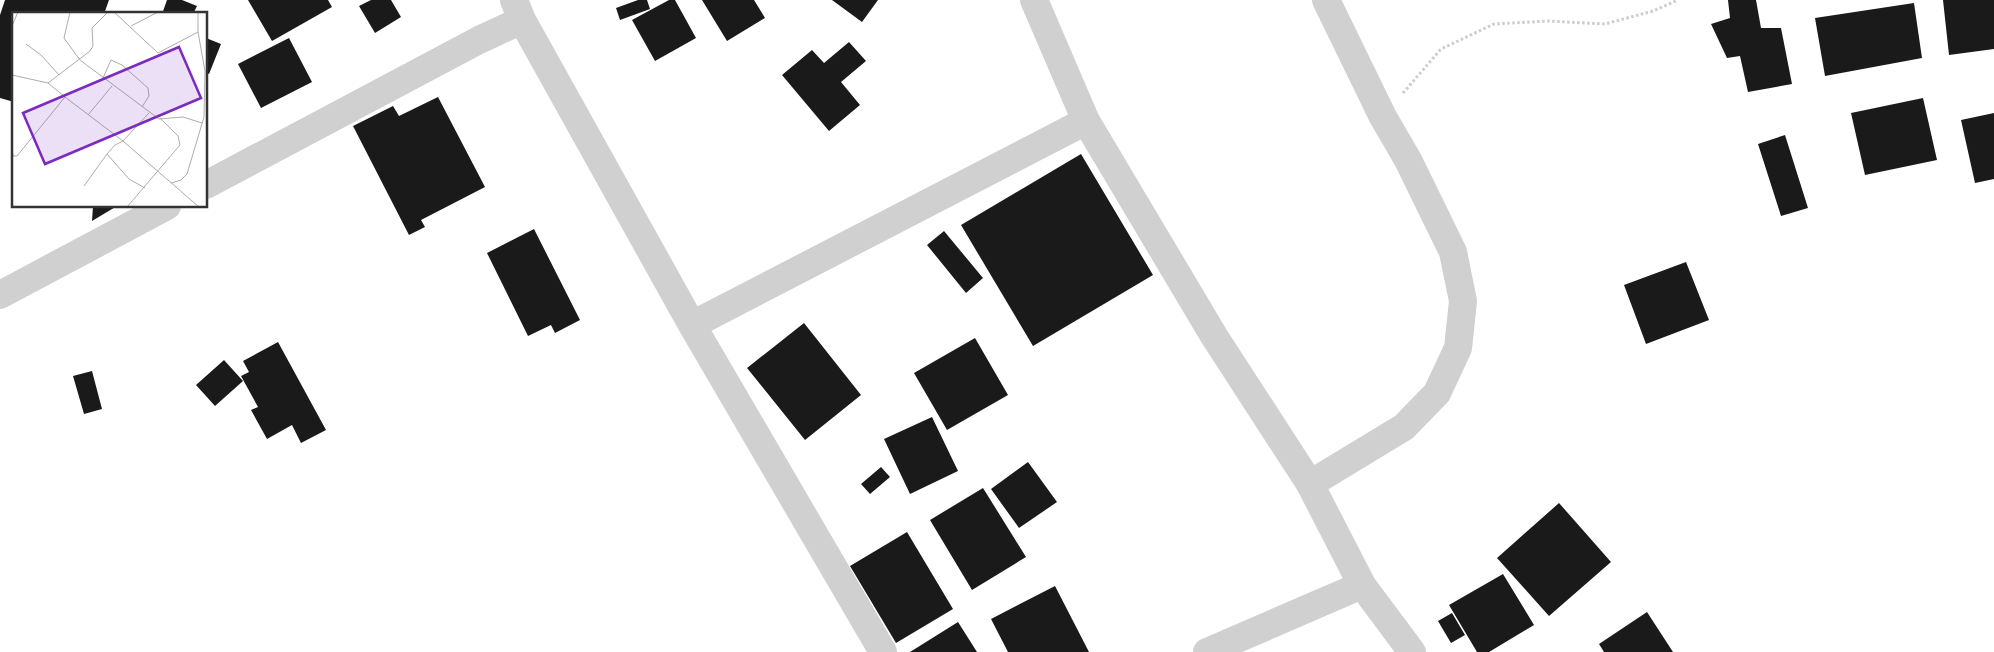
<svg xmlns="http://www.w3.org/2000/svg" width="1994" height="652" viewBox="0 0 1994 652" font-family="'Source Sans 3',sans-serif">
<rect width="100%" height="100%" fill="#fff"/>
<path fill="#1a1a1a" d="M5,0H109L104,14H14V102L0,98V15Z
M167,0H182L197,6L193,14H162Z
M248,0H328L332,7L272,41Z
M371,0H391L401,17L375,33L359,6Z
M638,0H647L650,9L620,20L616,8Z
M669,0H675L696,38L655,61L632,20Z
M702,0H754L765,18L727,41Z
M832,0H878L862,22Z
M1728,0H1756L1761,28H1781L1792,84L1748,92L1740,56L1727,58L1711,24L1730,18Z
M1943,0H1994V49L1949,55Z
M1914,3L1922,58L1825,76L1815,18Z
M206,38L221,44L209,74L206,73Z
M289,38L312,82L261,108L238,64Z
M849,42L866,61L841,82L860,105L829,131L782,75L812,50L824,63Z
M438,97L485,187L421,220L425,227L409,235L353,126L393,106L399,116Z
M1923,98L1937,160L1865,175L1851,113Z
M1994,113V179L1975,183L1961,120Z
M1785,135L1808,208L1781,216L1758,144Z
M1081,154L1153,275L1033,346L961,225Z
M93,206H117L92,221Z
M534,229L580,320L555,333L551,325L528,336L487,253Z
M944,231L983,278L966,293L927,245Z
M1686,262L1709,320L1646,344L1624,285Z
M804,323L861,395L805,440L747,368Z
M975,338L1008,395L947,430L914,373Z
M278,342L326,430L301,443L292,425L267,439L251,410L258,407L241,376L249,372L243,361Z
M224,360L243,381L215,406L196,385Z
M92,371L102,409L84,414L73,376Z
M932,417L958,471L910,494L884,439Z
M1028,462L1057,502L1019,528L991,489Z
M881,467L890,477L870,494L861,484Z
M983,488L1026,557L972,590L930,520Z
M1559,503L1611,562L1549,616L1497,558Z
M907,532L953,609L896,643L850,566Z
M1503,574L1534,625L1489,652H1477L1449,605Z
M1055,586L1089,652H1008L991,619Z
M1647,612L1673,652H1604L1599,644Z
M1452,613L1465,635L1451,643L1438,621Z
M958,622L977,652H910Z"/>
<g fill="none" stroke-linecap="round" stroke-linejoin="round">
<path stroke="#cdcdcd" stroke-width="3" stroke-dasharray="2.5 2.5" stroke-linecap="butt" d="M1403,93L1441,49L1494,24L1548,21L1605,24L1653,11L1678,0"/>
<path stroke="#d0d0d0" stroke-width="28" d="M1034,0L1086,121L1214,336L1310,484L1362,585L1412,652
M522,20L692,325L883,652
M206,185L479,40L522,20L514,0
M0,295L167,206
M692,325L1086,121
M1310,484L1404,427L1437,393L1458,348L1463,301L1453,252L1408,160L1383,117L1326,0
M1207,652L1362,585"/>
</g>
<g transform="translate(12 12)">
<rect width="195" height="195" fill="#fff"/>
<path fill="none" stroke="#adadad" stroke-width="1" d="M58,0L52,26L68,48L147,107L171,105L190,111M102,0L146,41L186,20M0,14L6,0M119,14L146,0M14,32L29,43L47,63M0,63L36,71L53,85L5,144H1L0,137M91,66L99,48L110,53L136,76L137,84L130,95M36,71L78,39L81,34L80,16L96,0M53,85L111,129L137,101M76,103L100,74M159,171L169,168L175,162L192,105L193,59L186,20V0M72,174L95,142M133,176L117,167L95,142L103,133L111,129L187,195M115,195L168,133L166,124L148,106"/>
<path fill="#7b2cbf" fill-opacity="0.15" stroke="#7b2cbf" stroke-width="2.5" d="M167,35L189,86L33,152L11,101Z"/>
<rect width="195" height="195" fill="none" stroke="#333" stroke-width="2.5"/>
</g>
</svg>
